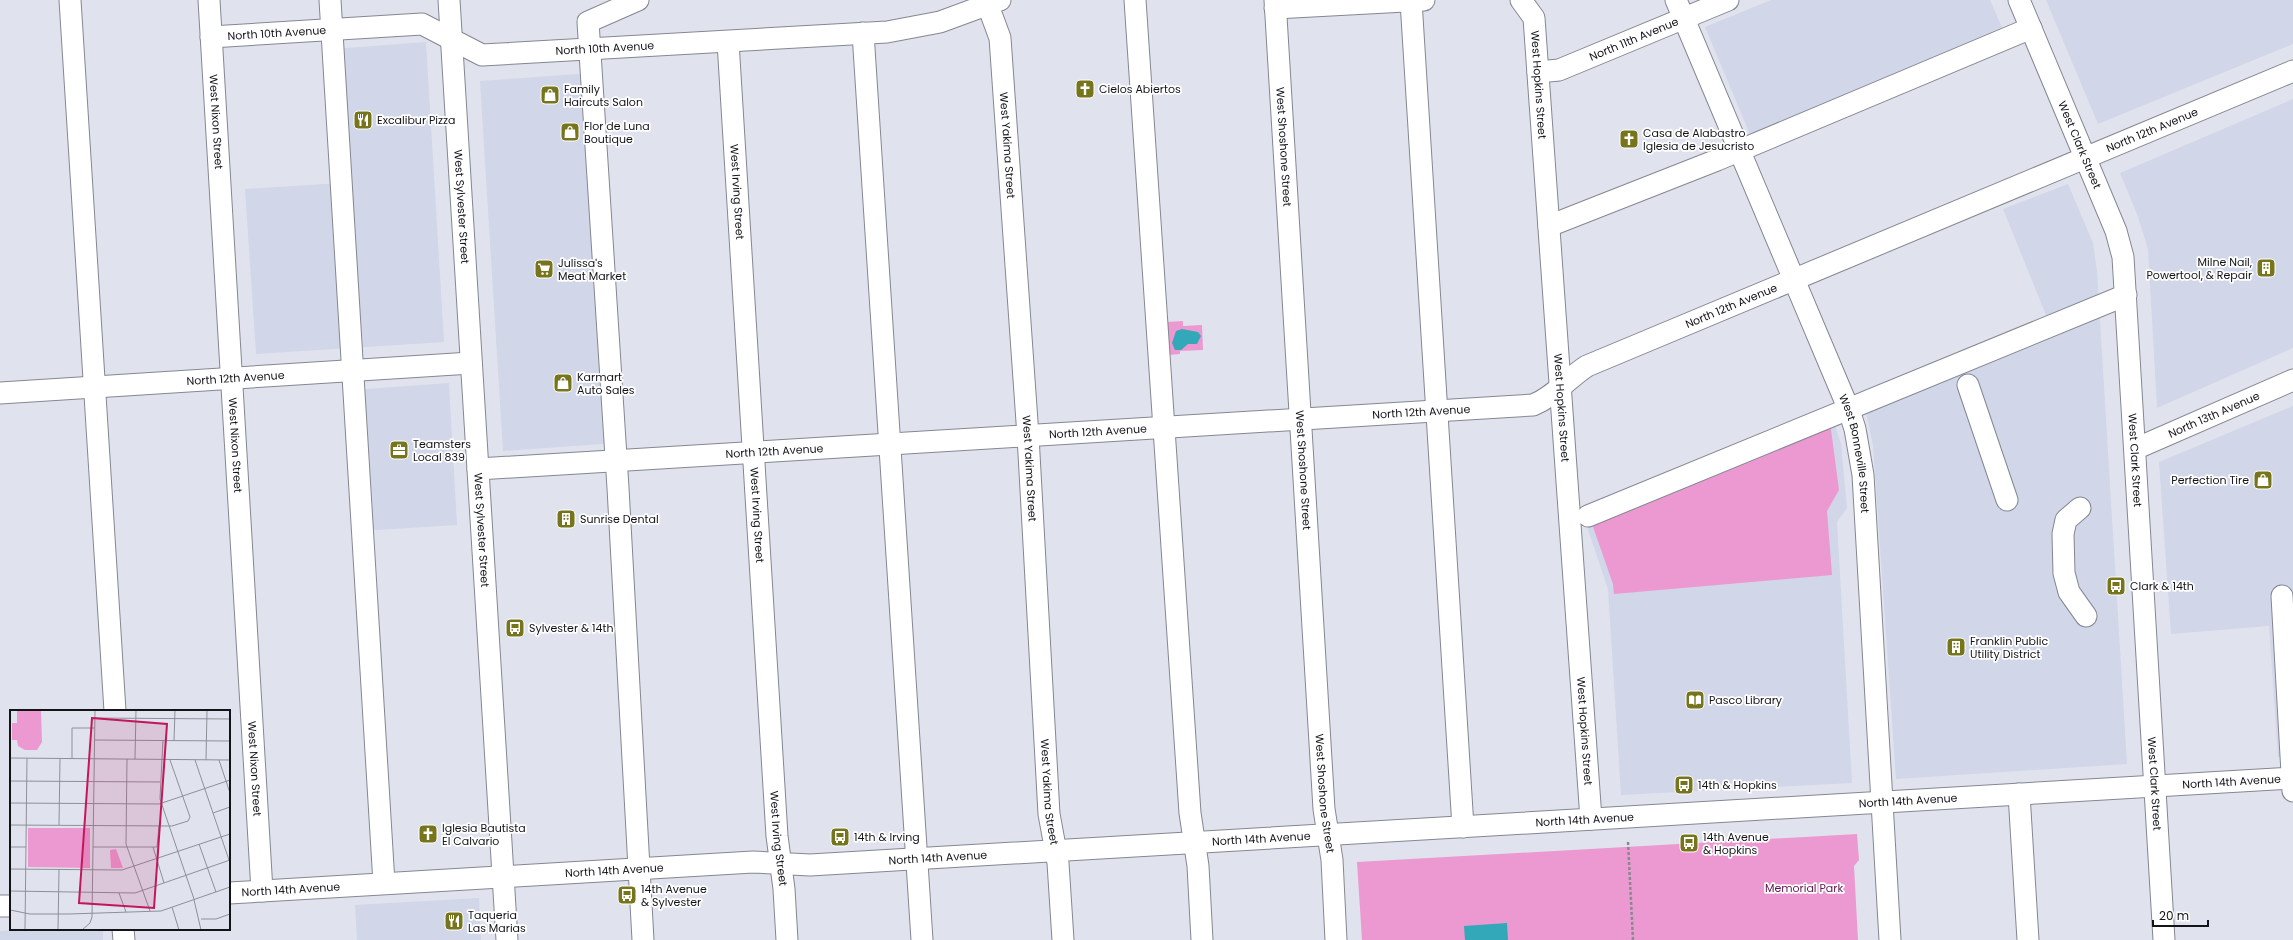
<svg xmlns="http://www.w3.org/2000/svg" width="2293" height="940" viewBox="0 0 2293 940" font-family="Poppins,sans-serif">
<rect width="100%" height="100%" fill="#e0e3ee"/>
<path fill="#d1d6e8" d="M1771,0H1990L2007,39L1754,144L1705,27Z
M2046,0H2293V44L2098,124Z
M426,42L444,342L256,354L245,189L340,183L333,49Z
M593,73L616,443L503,451L480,81Z
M2293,99V348L2157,408L2148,249L2137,214L2120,173Z
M2068,184L2093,243L2097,271L2127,764L1896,779L1873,445L1865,408L2052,330L2003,209Z
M449,383L457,525L361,531L353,390Z
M2293,406V756L2278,757L2269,626L2171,634L2159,462Z
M1832,416L1841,444L1847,508L1837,522L1852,783L1621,795L1608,589L1584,518Z
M479,898L481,940H357L355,905Z
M35,929H103V940H0V931Z"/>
<path fill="#eb99d0" d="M1183,321V326L1202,325L1203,350L1180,351V354L1168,355L1166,322Z
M1830,422L1839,490L1827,511L1832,575L1614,594L1613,584L1591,521Z
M1857,834L1859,860L1854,866L1858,940H1362L1357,862Z"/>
<path fill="#33a8b8" d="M1182,329L1198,332L1201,336L1197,344H1188L1181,350H1175L1172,343L1176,331Z
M1507,923L1508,940H1465L1464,926Z"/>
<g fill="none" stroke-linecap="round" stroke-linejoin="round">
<g stroke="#848791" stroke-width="23">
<g id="minor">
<path d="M70,0L115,711"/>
<path id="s1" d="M209,0L262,891"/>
<path d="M330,0L384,883"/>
<path id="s2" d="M449,0L507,940"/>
<path d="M638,0L588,22L618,488L643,940"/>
<path id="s3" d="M986,0L1000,38L1028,436L1049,814L1058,863L1063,940"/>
<path d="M1135,0L1190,813L1198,866L1202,940"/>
<path id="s4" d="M1275,0L1324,809L1332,860L1336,940"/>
<path id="s5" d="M1521,0L1534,18L1591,819"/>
<path id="s6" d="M1676,0L1849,410L1855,429L1863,475L1890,940"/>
<path id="s7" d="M2019,0L2116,231L2123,257L2164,940"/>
<path d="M1411,1L1463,827"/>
<path d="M1275,8L1424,0"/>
<path d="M863,33L922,940"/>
<path id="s8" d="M211,37L422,24L482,55L887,32L940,22L1000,0"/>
<path id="s9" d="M728,42L777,836L784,889L787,940"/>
<path id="s10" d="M1538,72L1559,70L1728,0"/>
<path d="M1549,226L1717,160L2031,28"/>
<path d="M1968,385L2007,500"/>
<path id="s11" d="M0,393L471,363"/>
<path id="s12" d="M2135,449L2293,380"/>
<path id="s13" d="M478,469L1533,405C1555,396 1568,378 1587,366L2293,71"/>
<path d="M2080,508L2066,520L2063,534L2064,573L2069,592L2086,616"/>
<path d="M1588,516L2126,295"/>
<path d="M2282,596L2293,791"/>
<path d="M2019,794L2028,940"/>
<path id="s14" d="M229,893L753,862L810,865L2293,778"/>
<path d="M0,906H11"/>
<path d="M123,929L124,940"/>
</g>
</g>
<path stroke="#878991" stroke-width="2.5" stroke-dasharray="3 2" stroke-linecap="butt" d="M1628,842L1633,940"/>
<use href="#minor" stroke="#fff" stroke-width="21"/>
</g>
<defs>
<g id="church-square" transform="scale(1)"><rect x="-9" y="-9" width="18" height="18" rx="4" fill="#76751b" stroke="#fff"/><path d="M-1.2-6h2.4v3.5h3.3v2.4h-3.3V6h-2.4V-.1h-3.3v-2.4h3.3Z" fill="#fff"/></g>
<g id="shop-square" transform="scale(1)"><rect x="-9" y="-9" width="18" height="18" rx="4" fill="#76751b" stroke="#fff"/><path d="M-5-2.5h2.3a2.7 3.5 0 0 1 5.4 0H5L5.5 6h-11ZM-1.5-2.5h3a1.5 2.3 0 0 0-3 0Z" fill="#fff"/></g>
<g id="restaurant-square" transform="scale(1)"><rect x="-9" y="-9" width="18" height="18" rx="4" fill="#76751b" stroke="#fff"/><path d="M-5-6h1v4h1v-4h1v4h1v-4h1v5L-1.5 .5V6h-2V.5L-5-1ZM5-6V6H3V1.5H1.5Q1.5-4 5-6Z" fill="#fff"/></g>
<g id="building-square" transform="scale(1)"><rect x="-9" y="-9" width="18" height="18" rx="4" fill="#76751b" stroke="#fff"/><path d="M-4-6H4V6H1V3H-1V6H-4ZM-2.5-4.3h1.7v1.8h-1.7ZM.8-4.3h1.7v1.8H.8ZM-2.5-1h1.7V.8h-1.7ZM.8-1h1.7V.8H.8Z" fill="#fff"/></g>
<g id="supermarket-square" transform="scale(1)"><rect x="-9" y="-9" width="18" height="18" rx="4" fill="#76751b" stroke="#fff"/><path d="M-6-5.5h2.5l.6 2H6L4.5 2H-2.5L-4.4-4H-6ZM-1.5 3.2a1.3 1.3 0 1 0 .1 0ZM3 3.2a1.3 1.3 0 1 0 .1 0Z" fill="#fff"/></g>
<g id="office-square" transform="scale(1)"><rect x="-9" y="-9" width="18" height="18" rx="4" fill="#76751b" stroke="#fff"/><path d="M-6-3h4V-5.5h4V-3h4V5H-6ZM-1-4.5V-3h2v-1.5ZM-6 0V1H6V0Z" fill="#fff"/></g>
<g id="bus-square" transform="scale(1)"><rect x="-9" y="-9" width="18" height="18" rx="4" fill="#76751b" stroke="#fff"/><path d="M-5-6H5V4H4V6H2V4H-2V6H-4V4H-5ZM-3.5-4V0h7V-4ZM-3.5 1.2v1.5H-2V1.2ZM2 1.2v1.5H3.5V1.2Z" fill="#fff"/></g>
<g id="library-square" transform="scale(1)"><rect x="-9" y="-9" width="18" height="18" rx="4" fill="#76751b" stroke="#fff"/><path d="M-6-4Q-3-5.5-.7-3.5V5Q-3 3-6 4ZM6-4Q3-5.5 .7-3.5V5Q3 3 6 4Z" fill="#fff"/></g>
</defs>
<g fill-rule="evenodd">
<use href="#church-square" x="1085" y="89"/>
<use href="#shop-square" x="550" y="95"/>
<use href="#restaurant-square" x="363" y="120"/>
<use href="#shop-square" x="570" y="132"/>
<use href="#church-square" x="1629" y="139"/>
<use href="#building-square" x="2266" y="268"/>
<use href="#supermarket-square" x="544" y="269"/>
<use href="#shop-square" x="563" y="383"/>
<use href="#office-square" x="399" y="450"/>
<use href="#shop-square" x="2263" y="480"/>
<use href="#building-square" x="566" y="519"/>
<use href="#bus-square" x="2116" y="586"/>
<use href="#bus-square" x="515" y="628"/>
<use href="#building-square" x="1956" y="647"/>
<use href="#library-square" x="1695" y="700"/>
<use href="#bus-square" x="1684" y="785"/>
<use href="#church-square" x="428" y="834"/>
<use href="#bus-square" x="840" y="837"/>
<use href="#bus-square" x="1689" y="843"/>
<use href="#bus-square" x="627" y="895"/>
<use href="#restaurant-square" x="454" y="921"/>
</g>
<g text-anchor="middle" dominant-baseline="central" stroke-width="3.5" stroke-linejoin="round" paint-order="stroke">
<g font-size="11" fill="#131418" stroke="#fff">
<text stroke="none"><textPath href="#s8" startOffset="66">North 10th Avenue</textPath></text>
<text stroke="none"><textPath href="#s10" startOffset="102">North 11th Avenue</textPath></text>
<text stroke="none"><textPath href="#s8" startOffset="402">North 10th Avenue</textPath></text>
<text stroke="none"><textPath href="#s5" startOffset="89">West Hopkins Street</textPath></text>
<text stroke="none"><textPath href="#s1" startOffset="122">West Nixon Street</textPath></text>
<text stroke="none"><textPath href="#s13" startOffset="1736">North 12th Avenue</textPath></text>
<text stroke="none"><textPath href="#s7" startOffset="157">West Clark Street</textPath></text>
<text stroke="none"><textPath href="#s3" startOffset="148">West Yakima Street</textPath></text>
<text stroke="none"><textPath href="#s4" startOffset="147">West Shoshone Street</textPath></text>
<text stroke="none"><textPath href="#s9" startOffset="150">West Irving Street</textPath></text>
<text stroke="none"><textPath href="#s2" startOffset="207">West Sylvester Street</textPath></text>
<text stroke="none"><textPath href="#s13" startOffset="1280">North 12th Avenue</textPath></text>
<text stroke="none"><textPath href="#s11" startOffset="236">North 12th Avenue</textPath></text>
<text stroke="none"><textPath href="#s5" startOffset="413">West Hopkins Street</textPath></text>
<text stroke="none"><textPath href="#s13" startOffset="945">North 12th Avenue</textPath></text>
<text stroke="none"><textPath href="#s12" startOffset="86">North 13th Avenue</textPath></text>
<text stroke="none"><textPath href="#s13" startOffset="621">North 12th Avenue</textPath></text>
<text stroke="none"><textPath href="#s1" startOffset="446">West Nixon Street</textPath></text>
<text stroke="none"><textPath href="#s13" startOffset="297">North 12th Avenue</textPath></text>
<text stroke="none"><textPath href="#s6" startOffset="489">West Bonneville Street</textPath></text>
<text stroke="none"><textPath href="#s7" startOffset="481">West Clark Street</textPath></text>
<text stroke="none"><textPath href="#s3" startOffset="472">West Yakima Street</textPath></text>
<text stroke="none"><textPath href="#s4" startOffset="471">West Shoshone Street</textPath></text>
<text stroke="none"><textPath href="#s9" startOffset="474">West Irving Street</textPath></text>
<text stroke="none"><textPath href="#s2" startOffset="531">West Sylvester Street</textPath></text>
<text stroke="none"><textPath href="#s5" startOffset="737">West Hopkins Street</textPath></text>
<text stroke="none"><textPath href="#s1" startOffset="770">West Nixon Street</textPath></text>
<text stroke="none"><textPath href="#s14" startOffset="2006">North 14th Avenue</textPath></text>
<text stroke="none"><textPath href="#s7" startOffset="805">West Clark Street</textPath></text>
<text stroke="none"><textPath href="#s3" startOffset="796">West Yakima Street</textPath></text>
<text stroke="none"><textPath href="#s4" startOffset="795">West Shoshone Street</textPath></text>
<text stroke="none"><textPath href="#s14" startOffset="1682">North 14th Avenue</textPath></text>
<text stroke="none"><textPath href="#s14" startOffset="1358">North 14th Avenue</textPath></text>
<text stroke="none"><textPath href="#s9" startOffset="798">West Irving Street</textPath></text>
<text stroke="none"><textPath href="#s14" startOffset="1034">North 14th Avenue</textPath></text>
<text stroke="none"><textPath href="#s14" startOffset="710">North 14th Avenue</textPath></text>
<text stroke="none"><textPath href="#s14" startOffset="386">North 14th Avenue</textPath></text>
<text stroke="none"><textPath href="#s14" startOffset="62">North 14th Avenue</textPath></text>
</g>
<g font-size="11" fill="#131418" stroke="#fff" text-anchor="start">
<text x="564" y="89">Family<tspan x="564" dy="13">Haircuts Salon</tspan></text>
<text x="1099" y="89">Cielos Abiertos</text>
<text x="377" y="120">Excalibur Pizza</text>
<text x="584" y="126">Flor de Luna<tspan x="584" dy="13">Boutique</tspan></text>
<text x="1643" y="133">Casa de Alabastro<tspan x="1643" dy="13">Iglesia de Jesucristo</tspan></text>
<text x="2252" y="262" text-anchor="end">Milne Nail,<tspan x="2252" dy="13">Powertool, &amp; Repair</tspan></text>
<text x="558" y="263">Julissa's<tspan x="558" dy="13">Meat Market</tspan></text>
<text x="577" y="377">Karmart<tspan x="577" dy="13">Auto Sales</tspan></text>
<text x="413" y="444">Teamsters<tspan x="413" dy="13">Local 839</tspan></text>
<text x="2249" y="480" text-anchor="end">Perfection Tire</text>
<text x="580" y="519">Sunrise Dental</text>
<text x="2130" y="586">Clark &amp; 14th</text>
<text x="529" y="628">Sylvester &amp; 14th</text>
<text x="1970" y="641">Franklin Public<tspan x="1970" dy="13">Utility District</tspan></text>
<text x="1709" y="700">Pasco Library</text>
<text x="1698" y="785">14th &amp; Hopkins</text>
<text x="442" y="828">Iglesia Bautista<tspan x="442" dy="13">El Calvario</tspan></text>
<text x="854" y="837">14th &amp; Irving</text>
<text x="1703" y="837">14th Avenue<tspan x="1703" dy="13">&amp; Hopkins</tspan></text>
<text x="641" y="889">14th Avenue<tspan x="641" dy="13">&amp; Sylvester</tspan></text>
<text x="468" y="915">Taqueria<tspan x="468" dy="13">Las Marias</tspan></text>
</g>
<g font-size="11" fill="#62164f" stroke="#fff">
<text x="1804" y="888">Memorial Park</text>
</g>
</g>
<g transform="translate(10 710)">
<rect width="220" height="220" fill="#e0e3ee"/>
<path d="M7,0H31L32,32L27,40H15L8,36L7,30H2V13H7ZM18,118H80V158L18,157ZM106,139L113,158H101L100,140Z" fill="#eb99d0"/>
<path fill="none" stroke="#8e9098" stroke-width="1" d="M85,8L220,9M84,30L220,31M153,30L150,89L184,189M164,31L165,0M0,48L220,50M62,49V18H84M117,49L116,134L140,201M125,49L126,0M185,50L220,153M196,50L197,0M209,50L220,83M0,71L150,72M0,93L149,94L220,70M203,103L220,97M0,115L162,116L178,111L180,107L160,50M49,115L50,49M189,134L206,182M0,137H16M83,137H147L149,116M143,137L154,173M0,159L112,160L220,124M0,181L125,183L220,150M109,183L116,202M184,190L191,220M162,197L169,220M0,200L20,204H59L151,201L220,177M191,209H206L220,204M15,220L17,48M48,220L49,160M72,220L80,213L82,207L85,0"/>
<path fill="#c2185b" fill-opacity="0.15" stroke="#c2185b" stroke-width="2" d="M82,8L157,14L144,198L69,193Z"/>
<rect width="220" height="220" fill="none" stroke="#131418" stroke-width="2"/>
</g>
<path d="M2153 920v6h55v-6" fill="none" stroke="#131418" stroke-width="2"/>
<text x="2159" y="920" font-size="12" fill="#131418" stroke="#ffffff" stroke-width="3" paint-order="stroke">20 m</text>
</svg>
